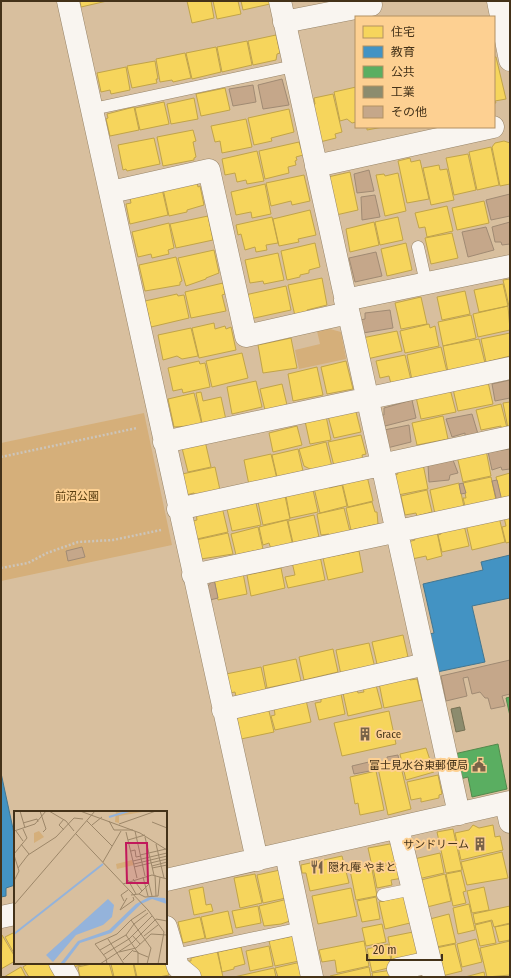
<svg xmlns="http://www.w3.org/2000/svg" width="511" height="978" viewBox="0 0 511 978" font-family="'Fira Sans Condensed','Noto Sans JP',sans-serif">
<rect width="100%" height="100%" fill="#d8bf9e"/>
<path fill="#d5af7a" d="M330,329L341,332L346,359L299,369L295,350L320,344L317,331Z
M144,413L172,545L1,581V443Z"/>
<path fill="#f6d55c" stroke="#c1a448" d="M80,1H107L81,7Z
M187,1H211L214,18L192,23Z
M213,1H238L241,14L217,19Z
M241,1H269L270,4L243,10Z
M276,35L280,53L277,54L276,60L253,65L248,41Z
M247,41L252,65L222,72L217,47Z
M216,47L221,72L192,79L186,53Z
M185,53L191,78L173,82L172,80L160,82L156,59Z
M494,57H496L506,99L495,101L496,103H494Z
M155,61L158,79H156L157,83L132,88L127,66Z
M126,67L130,90L111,94L110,90L101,92L97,73Z
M356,87V122L352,123L347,119L340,121L334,92Z
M225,88L230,110L201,116L196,94Z
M333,94L342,132L335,134L336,138L320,142L312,105L315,104L314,98Z
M194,98L198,119L171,124L167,104Z
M164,102L169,124L140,130L135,108Z
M134,107L139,130L110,136L106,119L108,118L107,114Z
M289,109L294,132L271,138L272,141L254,145L248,118Z
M246,119L252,147L222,153L220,141L215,142L211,126Z
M367,127H383L367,130Z
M193,130L196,141L193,142L196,157L194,158V160L163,166L157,137Z
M154,138L160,164L127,171L126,169L123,170L118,145Z
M504,141L510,143V184L500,186L492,147L495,143Z
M299,142L303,155L296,157L297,160L295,161L296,165L288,167L289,173L265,179L259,151Z
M491,147L499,185L477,190L469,152Z
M257,151L264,181L247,184L246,180L237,182L235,173L225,175L222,159Z
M468,154L476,190L454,195L446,158Z
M410,158L411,162L420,160L429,199L407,203L398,161Z
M439,165L440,170L447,169L454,200L431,205L423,168Z
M350,172L358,210L336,215L328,177Z
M398,173L406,211L385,216L376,175L384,174L385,176Z
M304,175L310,201L292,205L291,201L271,206L266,183Z
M197,182L198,187L200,186L204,205L187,210V212L169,216L163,189Z
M265,184L271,214L252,218L251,212L236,215L231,192Z
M162,189L168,215L130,224L126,204L131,203L130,198Z
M484,201L489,223L457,230L452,208Z
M447,206L453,231L427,237L425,227L419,228L415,213Z
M310,210L316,235L298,239L299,242L279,246L273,219Z
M208,216L213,240L176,248L170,224Z
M272,217L278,243L266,245L267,250L256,252L255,247L245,250L241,234L238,235L236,225Z
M398,217L403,240L380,245L375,222Z
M374,222L379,245L350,252L346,229Z
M169,223L174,248L168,250L169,254L152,258L151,254L138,257L132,232Z
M452,233L458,258L431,264L425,238Z
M315,243L320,267L309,270V273L300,275V277L287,280L281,251Z
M406,243L412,270L387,276L381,249Z
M214,250L219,273L206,278V279L186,286L178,258Z
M278,253L284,280L264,284L263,281L250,283L245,260Z
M176,257L182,281L180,282V285L145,291L139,265Z
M322,278L327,305L307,310L308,312L295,316L288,285Z
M510,279V305L509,306L503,280Z
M223,283L225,294L222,295L226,311L191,318L185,292Z
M503,284L508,306L479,312L474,290Z
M286,286L291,310L250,319L245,295Z
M465,291L470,314L442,320L437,297Z
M177,294L178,296L184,295L189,318L151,327L145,301Z
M421,297L427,324L401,329L395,303Z
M508,306L510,330L478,337L473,314Z
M471,315L476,338L443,346L438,322Z
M214,323L215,329L225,326L226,329L231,327L236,350L199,358L192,328Z
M429,324L430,328L435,326L439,346L405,353L400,331Z
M191,328L198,356L182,359L177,356L163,360L158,335Z
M397,331L402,351L367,359L362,338Z
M510,333V356L486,362L481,339Z
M291,338L297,368L263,373L258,345Z
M479,339L485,363L448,372L443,346Z
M441,347L447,372L412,380L407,355Z
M242,353L248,378L212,387L206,361Z
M405,355L411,380L391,384L389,376L380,378L376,361Z
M199,361L200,364L205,363L210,387L183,393L182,389L173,391L168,368Z
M346,361L353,389L327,394L321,367Z
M317,367L323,395L293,401L288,374Z
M256,381L262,407L232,414L227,387Z
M488,382L493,404L458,411L453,389Z
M282,384L287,405L265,410L260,389Z
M450,389L456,412L421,419L416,397Z
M201,392L203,401L221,397L226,420L202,423L196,393Z
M194,393L202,425L174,427L168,399Z
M510,402V428H508L503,403Z
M501,404L507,428L501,429V426L481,430L476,410Z
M356,412L361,432L334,438L328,416Z
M326,416L331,440L310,444L305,421Z
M443,416L448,439L417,445L412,423Z
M297,426L302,445L273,452L269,433Z
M361,435L366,454L362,455L363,460L334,466L328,442Z
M205,441L211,467L188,472L182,448Z
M326,442L332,467L314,471L304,466L299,449Z
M298,449L303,471L277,477L272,455Z
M486,450L491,476L463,482L457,456Z
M271,454L277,479L249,485L244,460Z
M423,464L428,489L398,495L394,475L398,474L397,470Z
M215,467L220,490L195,496L194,493L186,495L182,474Z
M510,473V497L501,499L496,477Z
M367,476L373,501L348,507L342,482Z
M491,477L496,500L465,506L463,498H466L463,483Z
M459,483L464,507L435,514L430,490Z
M329,485V488L342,485L347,506L320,513L314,488Z
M313,490L318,512L290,518L286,496Z
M427,490L432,512L417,516L416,513L405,515L401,496Z
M285,496L290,519L263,525L258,502Z
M372,502L375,512H377L378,524L351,530L346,508Z
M256,503L261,525L232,531L227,509Z
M222,507L228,532L197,539L193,521L197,520L196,513Z
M344,508L350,532L330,536L329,534L321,535L317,514Z
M314,515L319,537L293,543L288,521Z
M510,516V542L506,543L502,527L506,526L504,517Z
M499,517L505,542L472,550L466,524Z
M287,520L293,546L271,549L269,543L263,545L259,527Z
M464,525L469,546L442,552L438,535L441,534L440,531Z
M258,527L263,549L236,555L231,534Z
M437,532L442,556L427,560L426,556L412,559L408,542L415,540L414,536Z
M228,533L233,554L201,559L196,540Z
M359,551L363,572L328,580L323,558Z
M320,556L325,580L288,588L285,577L295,575L292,562Z
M281,568L285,588L251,596L247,575Z
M243,573L247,594L218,600L214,579Z
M403,635L408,657L377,664L372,642Z
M369,643L375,668L341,675L336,650Z
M333,649L338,672L304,680L299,657Z
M296,659L301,681L267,688L263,666Z
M261,667L266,690L236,696L235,692L230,693L226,674Z
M409,677L410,680L417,679L422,700L384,708L379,683Z
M376,685L382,708L348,716L343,693L357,689L358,693L364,692L363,688Z
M341,694L345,714L319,720L315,703L321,702V698Z
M306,700L311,722L275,730L271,716L275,715L274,707Z
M268,707L274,732L241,739L237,719L241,714Z
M389,711L396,744L342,756L334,723Z
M426,748L434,772L406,780L400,754Z
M400,763L411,809L388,815L378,768Z
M376,771L384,810L360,815L358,803L355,804L350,777Z
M438,775L442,794L439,795V798L421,802V798L411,800L407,782Z
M473,825L479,828L493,825L495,837L500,836L503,850L461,860L455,833L469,830Z
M453,829L462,870L446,873L437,832Z
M390,844L395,846L398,861L372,866L368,848Z
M502,852L508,878L467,885L461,862Z
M440,853L444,873L418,879L414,859Z
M342,856L349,883L310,891L306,873H302L301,865Z
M399,862L403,878L391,880L392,885L377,888L373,868Z
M371,864L377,896L356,900L350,870Z
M280,870L286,898L263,903L257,875Z
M461,871L466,891L463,892L466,903L453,906L446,874Z
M255,874L262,903L240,908L234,878Z
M445,874L451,901L427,907L421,880Z
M203,887L206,905L211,904L213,911L194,915L189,890Z
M484,887L489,910L472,913L467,891Z
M351,888L357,916L318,924L312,896Z
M406,896L410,923L385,929L379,902Z
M376,897L380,919L362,922L357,901Z
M288,899L290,921L281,924L264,926L259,906Z
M469,904L475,930L458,934L453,908Z
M258,906L261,923L236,928L232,911Z
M510,906V923L494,927L492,920L475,924L473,914Z
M228,911L233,933L206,939L201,917Z
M449,914L456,943L436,947L430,919Z
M200,917L205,938L183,943L178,922Z
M491,921L496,943L480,946L475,925Z
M382,924L386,942L366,946L362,928Z
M510,924V940L499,942L495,927Z
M15,932V955L5,937Z
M413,932L418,954L392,960L388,937Z
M2,935L15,957V961L1,969Z
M293,936L299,961L275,966L269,941Z
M476,939L482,962L462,967L457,944Z
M364,941L369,966L337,973L335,960L322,962L319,950Z
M510,941V975L487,977L480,948Z
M388,944L392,967L372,972L367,949Z
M455,944L462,971L442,976L436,948Z
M269,946L273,966L250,971L246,951Z
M241,947L245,964L234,967V969L222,972L218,952Z
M217,951L223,977H201L190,968L188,961H191V958Z
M301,962L305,977H278L275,968Z
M29,963H50L58,977H29L23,967Z
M71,963H91L72,967Z
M96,963H109L113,977H80L78,967Z
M133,963L136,977H114L111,964Z
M166,963L169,975L159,977H137L134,964Z
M21,967L26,977H4Z
M369,967L371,977H330V976Z
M274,968L276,977H234Z
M392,970L393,977H373L372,973Z
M484,972L485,977H465Z"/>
<path fill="#4393c3" stroke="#437690" d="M510,555V598L472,606L485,662L437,672L429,634L434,633L423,584L483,570L481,562Z
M1,773L15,838V885L6,888V896L1,897Z"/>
<path fill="#5aae61" stroke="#53894b" d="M510,697V716L506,698Z
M498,744L507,789L472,797L468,777L460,779L454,754Z"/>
<path fill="#8c8c6e" stroke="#767154" d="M460,707L465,730L456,732L451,709Z"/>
<path fill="#c5a78a" stroke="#a08a73" d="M282,79L289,105L263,109L258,85Z
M253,85L256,102L233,106L229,89Z
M369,170L374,191L357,193L354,174Z
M510,194V216L491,220L486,200Z
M375,195L380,217L362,220L361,197Z
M510,222V244L502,245L501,242H495L492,227Z
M486,227L494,250L468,257L462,232Z
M376,252L382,276L355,282L349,258Z
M390,310L393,328L363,333L360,320L365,319V313Z
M510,380V398L495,401L492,384Z
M412,400L416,418L385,426L381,415H384V408Z
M472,414L478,434L465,436V433L452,437L446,419Z
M409,425L411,442L387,448L384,430Z
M510,449V469L502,470L501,467L492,470L488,452Z
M453,460L458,473L450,475L449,480L429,482L428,465Z
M497,480L502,501L497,502L492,481Z
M463,483L466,493L461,494L459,484Z
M82,547L85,557L68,561L66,551Z
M214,579L218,598L210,600L207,587Z
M510,660V694L502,696L505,706L491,709L488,698H485L480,692L472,694L468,677L463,678L467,696L446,701L441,676Z
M398,755L399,761L388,764L387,757Z
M373,761L375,770L354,774L352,766Z"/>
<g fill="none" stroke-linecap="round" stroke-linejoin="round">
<g stroke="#978468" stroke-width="13">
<path id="lane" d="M93,109L294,66
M418,247L426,283
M383,895L413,889
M174,955L302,928"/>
</g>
<g stroke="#978468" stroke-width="23">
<path id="street" d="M68,1C133,287 192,574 257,860
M280,1L459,814
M498,1L510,60
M284,22L371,5
M316,166L493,127
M111,192L209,170L246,336L348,313
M345,300L510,266
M164,442L510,368
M178,509L510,437
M193,575L510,507
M223,710L426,664
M506,803L510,822
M398,828L434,977
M286,854L312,977
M166,880L510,802
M1,917L15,914
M166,927L178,967L190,977
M60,963L68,977
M398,969L430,962"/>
</g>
<path stroke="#ccc5bb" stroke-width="2.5" stroke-dasharray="2 2" stroke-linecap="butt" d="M1,457L137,428
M1,568L28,563L47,553L78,542L113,540L161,530"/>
<use href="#lane" stroke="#f9f5f0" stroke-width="12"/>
<use href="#street" stroke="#f9f5f0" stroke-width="22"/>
</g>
<defs>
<g id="building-bare" transform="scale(1.08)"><path d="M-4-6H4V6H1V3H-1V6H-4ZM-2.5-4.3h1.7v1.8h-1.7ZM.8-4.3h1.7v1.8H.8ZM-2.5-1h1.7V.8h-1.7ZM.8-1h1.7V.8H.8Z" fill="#786348" stroke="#fdd092" stroke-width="2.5" paint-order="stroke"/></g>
<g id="civic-bare" transform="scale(1.08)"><path d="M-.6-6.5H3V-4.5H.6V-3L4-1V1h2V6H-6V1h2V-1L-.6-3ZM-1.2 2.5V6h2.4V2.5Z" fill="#786348" stroke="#fdd092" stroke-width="2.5" paint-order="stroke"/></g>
<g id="restaurant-bare" transform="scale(1.08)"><path d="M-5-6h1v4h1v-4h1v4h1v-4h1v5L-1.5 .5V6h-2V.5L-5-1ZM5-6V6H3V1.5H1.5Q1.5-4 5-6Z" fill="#786348" stroke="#fdd092" stroke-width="2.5" paint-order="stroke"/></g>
</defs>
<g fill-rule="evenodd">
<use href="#building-bare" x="365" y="734"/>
<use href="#civic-bare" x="479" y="765"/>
<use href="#building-bare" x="480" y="844"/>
<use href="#restaurant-bare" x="317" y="867"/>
</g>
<g text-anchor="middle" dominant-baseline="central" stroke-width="4" stroke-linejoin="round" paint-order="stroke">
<g font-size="11" fill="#593d0f" stroke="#fdd092">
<text x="77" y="496">前沼公園</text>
</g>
<g font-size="11" fill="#443219" stroke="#fdd092" text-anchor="start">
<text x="376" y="734">Grace</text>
<text x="468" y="765" text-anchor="end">富士見水谷東郵便局</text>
<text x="469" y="844" text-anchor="end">サンドリーム</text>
<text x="328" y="867">隠れ庵 やまと</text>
</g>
</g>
<g transform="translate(14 811)">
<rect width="153" height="153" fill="#d8bf9e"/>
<path d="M102,0H134L105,5V12L101,11ZM25,20L30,26L20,32V22ZM118,49L120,54L103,58L102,53Z" fill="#d5af7a"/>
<path d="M135,86L151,87L153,93L138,88L127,93L97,122L66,132L50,153H46L64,130L95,119L122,93ZM94,88L100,94L98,106L89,114L62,124L39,151L32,144Z" fill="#94b3db"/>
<path fill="none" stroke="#94b3db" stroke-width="2" d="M95,6L115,0M0,123L89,53"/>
<path fill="none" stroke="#9d8769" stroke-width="1" d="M6,0L11,17M26,0L32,18L29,21M35,0L52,10L60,20M66,0L126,22L153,39M50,8L45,14L50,19M73,10L98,35M95,10L100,19H119M138,11L153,17M9,12L23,8L24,11M105,13L142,0M78,14L88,6M0,20L21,13L32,0M2,20L9,30M121,20L131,65M112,21L123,67M62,23L134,99L150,121L144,153M131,26L140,64M114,29L131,24M7,33L15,43M142,33L150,67M117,40L121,39L122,46L127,45M0,43L13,27L9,18M0,44L5,60L0,70M126,44L152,38M119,50L153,42M89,51L107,20M120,53L153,45M138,55L153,51M120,56L153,48M4,57L14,44L42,26L60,7L69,8M138,57L153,54M141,64L142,85M133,65L138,85M129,66L134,85M119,68L128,80M114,69L122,83M109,73L138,64L153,68M125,83L131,86L144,85L146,66M117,84L125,83L135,73M113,87L106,99L120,89L119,86M110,90L107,84L114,79M0,94L81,0M117,109L137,137L133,153M112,124L124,142L134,146M118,124L126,133M130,125L144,114M94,128L110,153M86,139L112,124L120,113L134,102M119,140L124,141V153M105,141L122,137L137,123L153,124M89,144L115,128L138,105M109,149L119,139M86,153L118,132L142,108L153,110M93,153L92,147L81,133L103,123L117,109L132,99"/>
<path fill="#c2185b" fill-opacity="0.15" stroke="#c2185b" stroke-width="2" d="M112,32H133L134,72H113Z"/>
<rect width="153" height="153" fill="none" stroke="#443219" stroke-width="2"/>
</g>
<rect width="511" height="978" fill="none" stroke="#443219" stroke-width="4"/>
<rect x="355" y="16" width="140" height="112" fill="#fdd092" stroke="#b39162"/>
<rect x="363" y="26" width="20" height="12" fill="#f6d55c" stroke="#b39162"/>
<text x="391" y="36" font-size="12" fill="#443219">住宅</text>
<rect x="363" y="46" width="20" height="12" fill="#4393c3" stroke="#b39162"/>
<text x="391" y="56" font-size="12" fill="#443219">教育</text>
<rect x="363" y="66" width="20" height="12" fill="#5aae61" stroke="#b39162"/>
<text x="391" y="76" font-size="12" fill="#443219">公共</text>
<rect x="363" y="86" width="20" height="12" fill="#8c8c6e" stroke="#b39162"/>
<text x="391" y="96" font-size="12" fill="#443219">工業</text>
<rect x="363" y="106" width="20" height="12" fill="#c5a78a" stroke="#b39162"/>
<text x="391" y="116" font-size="12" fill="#443219">その他</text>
<path d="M367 954v6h75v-6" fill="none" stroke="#443219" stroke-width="2"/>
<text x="373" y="954" font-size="12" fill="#443219" stroke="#fdd092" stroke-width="3" paint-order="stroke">20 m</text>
</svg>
